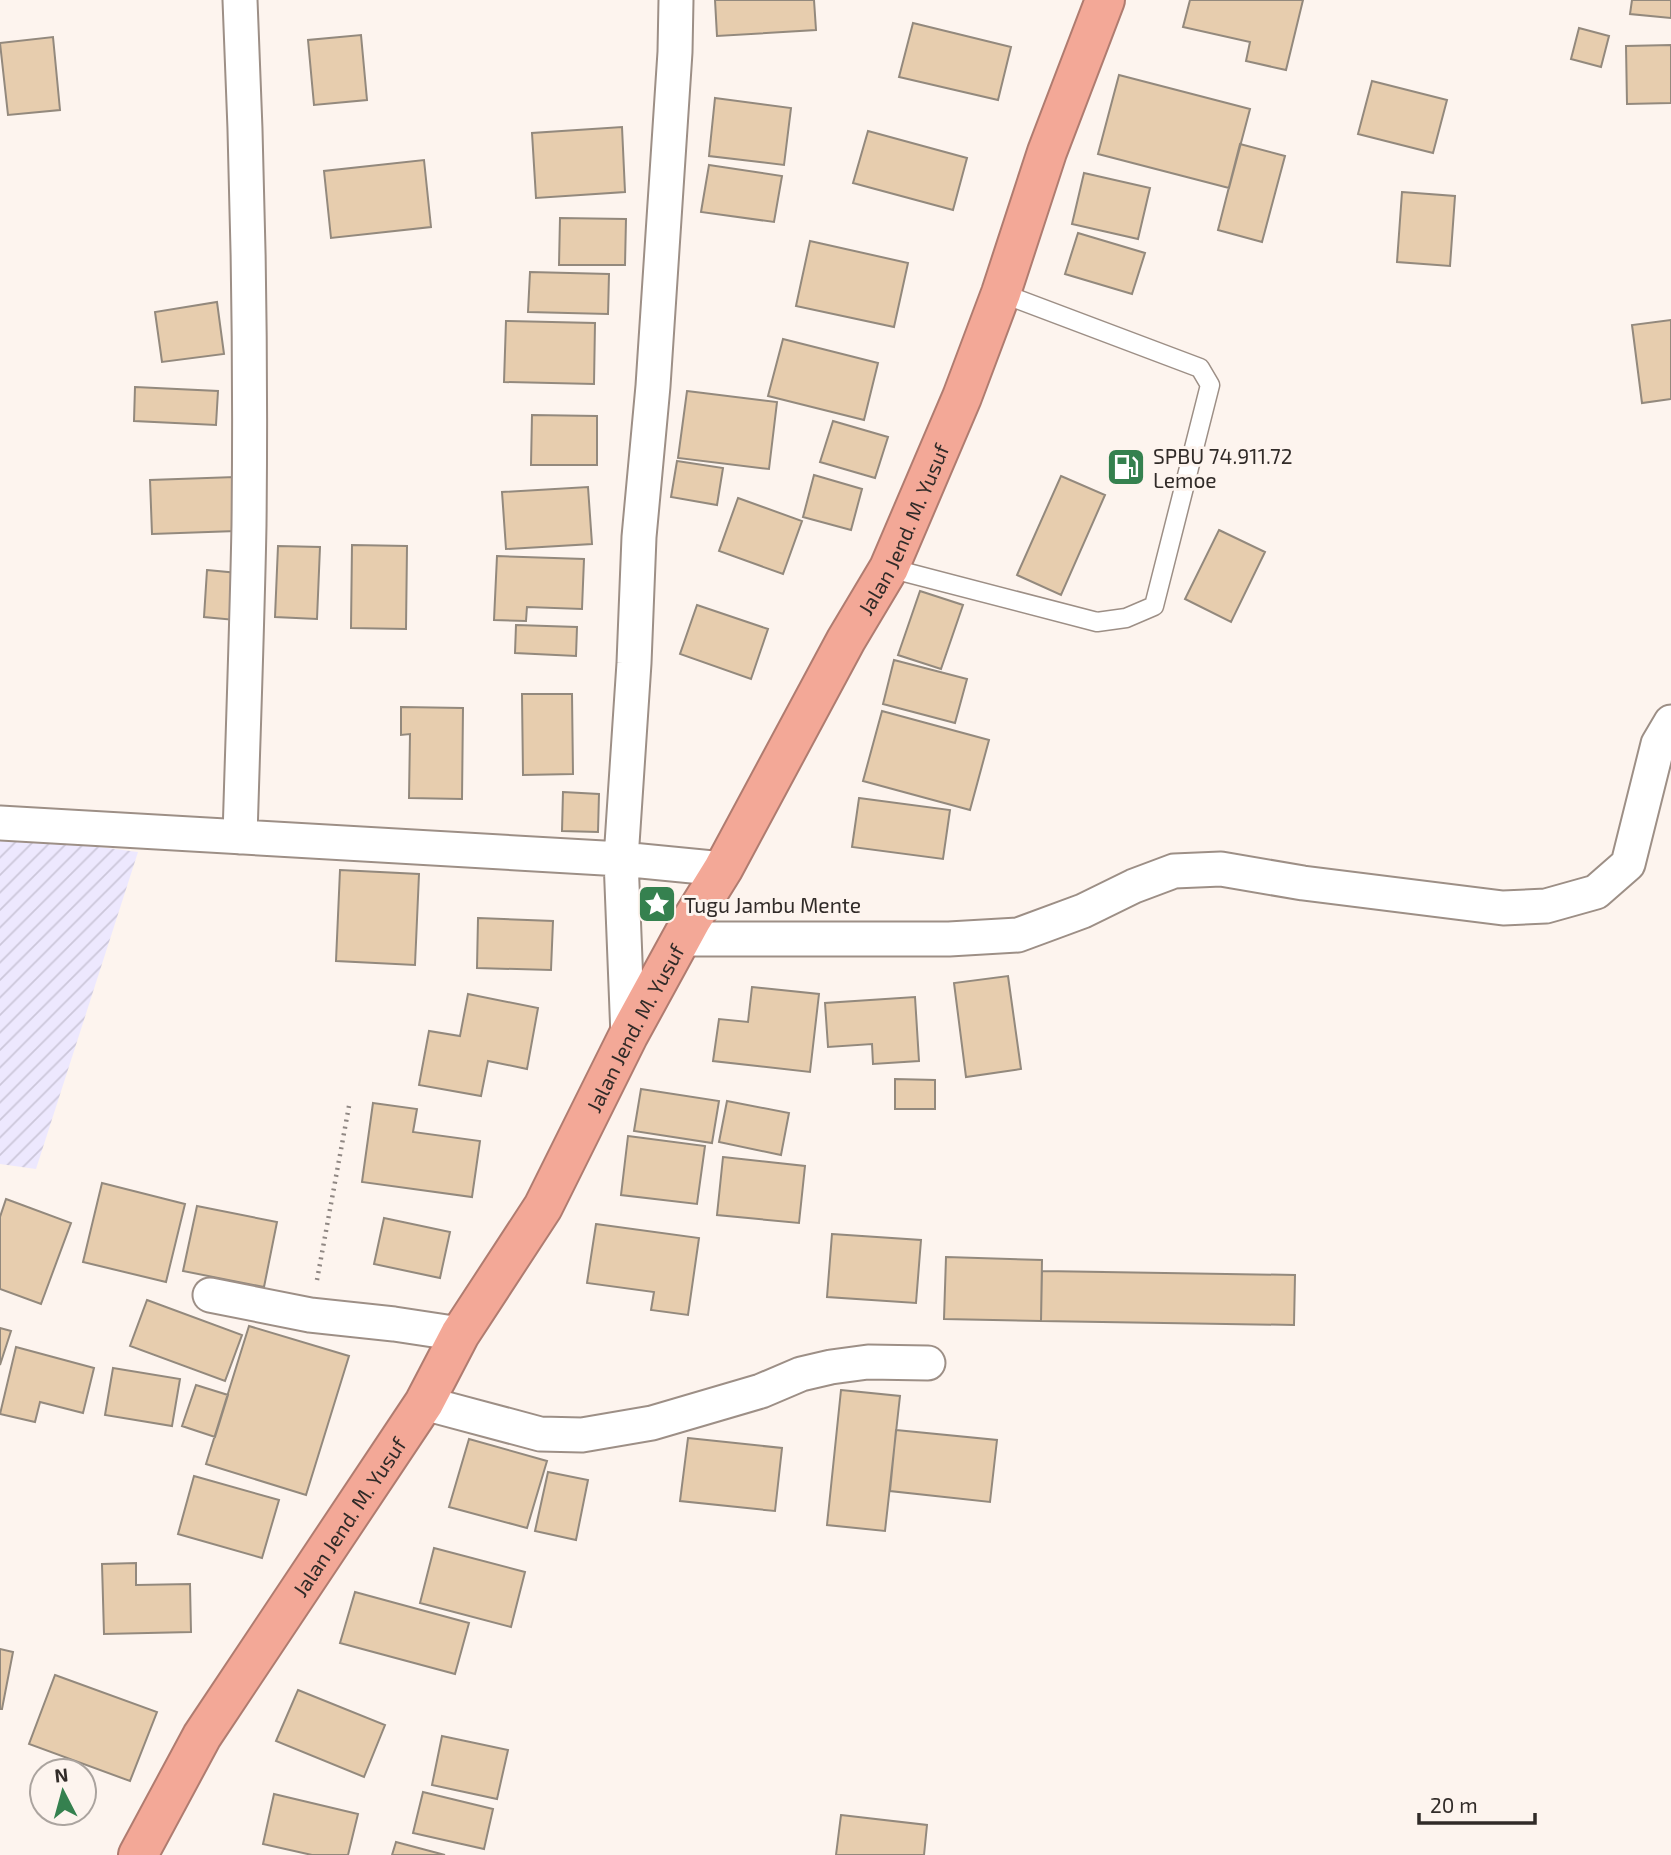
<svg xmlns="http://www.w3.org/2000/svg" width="1671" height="1855" viewBox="0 0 1671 1855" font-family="'Exo 2',sans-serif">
<defs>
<pattern id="industrial-furrows" width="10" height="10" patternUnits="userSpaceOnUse" patternTransform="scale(1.75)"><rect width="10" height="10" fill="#ede8fe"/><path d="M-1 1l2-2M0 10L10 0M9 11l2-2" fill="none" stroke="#ccc7da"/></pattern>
</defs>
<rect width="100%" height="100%" fill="#fdf4ee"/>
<path fill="url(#industrial-furrows)" d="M0,834L138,852L36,1169L0,1164Z"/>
<path fill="#e7cdae" stroke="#93897d" stroke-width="2" d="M715,0H814L816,30L717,36Z
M1190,0H1303L1286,70L1246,61L1250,42L1183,27Z
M1632,0H1671V18L1630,14Z
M913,23L1011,47L998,100L899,77Z
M1579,28L1609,36L1601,67L1571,59Z
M361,35L367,100L314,105L308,40Z
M53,37L60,110L8,115L0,43Z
M1671,45V103L1627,104L1626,46Z
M1119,75L1250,109L1229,188L1098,154Z
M1372,81L1447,100L1433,153L1358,134Z
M715,98L791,108L784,165L709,156Z
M622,127L625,192L536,198L532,133Z
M868,131L967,158L953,210L853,183Z
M1240,144L1285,156L1262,242L1218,230Z
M424,160L431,227L331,238L324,171Z
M709,165L782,176L774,222L701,212Z
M1084,173L1150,188L1138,239L1072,224Z
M1402,192L1455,196L1450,266L1397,262Z
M560,218L626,219L625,265H559Z
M1078,233L1145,253L1132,294L1065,274Z
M810,241L908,263L894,327L796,306Z
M530,272L609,274L608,314L528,312Z
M217,302L224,354L162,362L155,312Z
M1671,320V399L1642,403L1632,325Z
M506,321L595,323L594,384L504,382Z
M783,339L878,363L864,420L768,396Z
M135,387L218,391L216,425L134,421Z
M687,391L777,402L769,469L678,458Z
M532,415L597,416V465H531Z
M833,421L888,437L875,478L820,462Z
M677,461L723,468L717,505L671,497Z
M814,475L862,489L851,530L803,517Z
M1061,476L1105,495L1061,595L1017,575Z
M235,477L236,531L152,534L150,480Z
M588,487L592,544L506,549L502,492Z
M738,498L802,521L783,574L719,551Z
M1219,530L1265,552L1231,622L1185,599Z
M352,545L407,546L406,629L351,628Z
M278,546L320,547L317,619L275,617Z
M497,556L584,559L582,609L527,607L526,621L494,620Z
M207,570L238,573L235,620L204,617Z
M920,591L963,605L941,669L898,655Z
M697,605L768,629L751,679L680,654Z
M516,625L577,627L576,656L515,653Z
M894,660L967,679L955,723L883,704Z
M522,694H572L573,774L523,775Z
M401,707L463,708L462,799L409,798L410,734L401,735Z
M882,711L989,740L970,810L863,781Z
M563,792L599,794L598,832L562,831Z
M859,798L950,810L943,859L852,847Z
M340,870L419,874L415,965L336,961Z
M478,918L553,921L551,970L477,968Z
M1008,976L1021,1069L966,1077L954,983Z
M752,987L819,994L810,1072L713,1061L719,1019L748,1022Z
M468,994L538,1008L527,1069L488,1061L481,1096L419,1085L429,1031L460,1036Z
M915,997L919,1061L873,1064L872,1044L828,1047L825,1003Z
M895,1079L935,1080V1109H895Z
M641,1089L719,1101L712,1143L634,1131Z
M727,1101L789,1113L781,1155L719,1142Z
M373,1103L417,1109L413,1132L480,1141L472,1197L362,1182Z
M628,1136L705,1146L697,1204L621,1195Z
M723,1157L805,1166L799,1223L717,1215Z
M102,1183L185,1204L166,1282L83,1262Z
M6,1199L71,1223L41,1304L0,1289V1217Z
M197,1206L277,1222L264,1287L183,1271Z
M384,1218L450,1232L440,1278L374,1264Z
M596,1224L699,1238L688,1315L651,1310L654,1292L587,1283Z
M832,1234L921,1240L916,1303L827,1297Z
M946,1257L1042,1260L1041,1321L944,1319Z
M1042,1271L1295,1275L1294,1325L1041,1321Z
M147,1300L242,1335L225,1381L130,1346Z
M249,1326L349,1356L306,1495L206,1464Z
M0,1328L11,1331L0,1365Z
M16,1347L94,1368L83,1413L40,1402L35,1422L0,1414Z
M113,1368L180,1379L172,1426L105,1415Z
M196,1385L228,1395L215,1437L182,1426Z
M841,1390L900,1396L885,1531L827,1525Z
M896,1430L997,1440L990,1502L890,1491Z
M688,1438L782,1448L775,1511L680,1501Z
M469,1439L547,1461L527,1528L449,1507Z
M548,1472L588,1480L576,1540L535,1531Z
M194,1476L279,1500L262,1558L178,1534Z
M434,1548L525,1572L511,1627L420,1603Z
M136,1563V1585L190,1584L191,1632L104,1634L102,1564Z
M355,1592L469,1623L455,1674L340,1643Z
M0,1649L13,1652L2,1709H0Z
M55,1675L157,1712L130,1781L29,1744Z
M298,1690L385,1725L364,1777L276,1741Z
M442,1736L508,1750L497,1799L432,1785Z
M423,1792L493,1809L484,1849L413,1833Z
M274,1794L358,1814L348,1855H312L263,1844Z
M841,1815L927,1825L924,1855H836Z
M396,1842L445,1855H392Z"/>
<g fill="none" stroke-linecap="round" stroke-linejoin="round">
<g stroke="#9d8f86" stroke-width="21">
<path id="lane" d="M889,568L1097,622L1126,618L1154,606L1210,385L1200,368L1001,293"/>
</g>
<g stroke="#9d8f86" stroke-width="37">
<path id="street" d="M240,0C248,175 251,350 249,525C247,629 243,733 240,837
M0,823L621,859L723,869
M681,939H949L1018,935L1083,911L1134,886L1174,871L1221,869L1303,883L1503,908L1546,906L1596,892L1628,864L1658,744L1671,722
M628,1036L621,859L634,663L639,537L653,386L675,52L676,0
M210,1295L310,1315L394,1324L460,1334
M424,1403L540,1434L582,1435L652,1423L761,1391L801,1374L831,1367L868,1362L928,1363"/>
</g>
<g stroke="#af7c70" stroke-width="42">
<g id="highway">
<path id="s1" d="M138,1855L202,1736L424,1403L460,1334L543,1207L628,1036L692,919L723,869L846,640L889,568L962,397L1001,293L1047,152L1105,0"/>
</g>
</g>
<path stroke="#8f8783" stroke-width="4.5" stroke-dasharray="2 5" stroke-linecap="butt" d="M317,1280L349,1106"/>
<use href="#lane" stroke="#fff" stroke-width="18"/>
<use href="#street" stroke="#fff" stroke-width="33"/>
<use href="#highway" stroke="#f3a897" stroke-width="38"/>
</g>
<defs>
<g id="fuel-square" transform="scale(2.0125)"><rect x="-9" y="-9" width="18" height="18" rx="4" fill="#35814f" stroke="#fdf4ee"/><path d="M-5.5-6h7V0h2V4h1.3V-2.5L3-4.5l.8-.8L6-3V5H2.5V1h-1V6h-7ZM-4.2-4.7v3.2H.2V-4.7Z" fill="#fff"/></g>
<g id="sight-square" transform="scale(2.0125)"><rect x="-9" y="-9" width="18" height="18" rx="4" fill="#35814f" stroke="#fdf4ee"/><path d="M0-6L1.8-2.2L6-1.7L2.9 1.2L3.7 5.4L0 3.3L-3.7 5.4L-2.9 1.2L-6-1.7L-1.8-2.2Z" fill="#fff"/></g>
</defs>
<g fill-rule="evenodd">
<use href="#fuel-square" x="1126" y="467"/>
<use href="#sight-square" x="657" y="904"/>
</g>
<g text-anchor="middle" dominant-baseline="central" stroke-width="6" stroke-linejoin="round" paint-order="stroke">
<g font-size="21" fill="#312b28" stroke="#fdf4ee" text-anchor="start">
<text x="1153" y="455">SPBU 74.911.72<tspan x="1153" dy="24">Lemoe</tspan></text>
<text x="684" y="904">Tugu Jambu Mente</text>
</g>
<g font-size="21" fill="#312b28" stroke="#fdf4ee">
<text stroke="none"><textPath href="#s1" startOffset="1533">Jalan Jend. M. Yusuf</textPath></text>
<text stroke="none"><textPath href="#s1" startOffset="966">Jalan Jend. M. Yusuf</textPath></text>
<text stroke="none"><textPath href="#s1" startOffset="399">Jalan Jend. M. Yusuf</textPath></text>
</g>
</g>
<g transform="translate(63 1792) rotate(354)"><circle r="33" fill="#fdf4ee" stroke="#aba49f" stroke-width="2"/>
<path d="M0-5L12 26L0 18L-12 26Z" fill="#35814f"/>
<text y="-10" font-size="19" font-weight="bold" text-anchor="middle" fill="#312b28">N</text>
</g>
<path d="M1419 1813v10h116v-10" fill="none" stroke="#312b28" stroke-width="3.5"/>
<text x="1430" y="1813" font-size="21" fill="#312b28" stroke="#fdf4ee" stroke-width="5" paint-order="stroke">20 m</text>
</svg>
